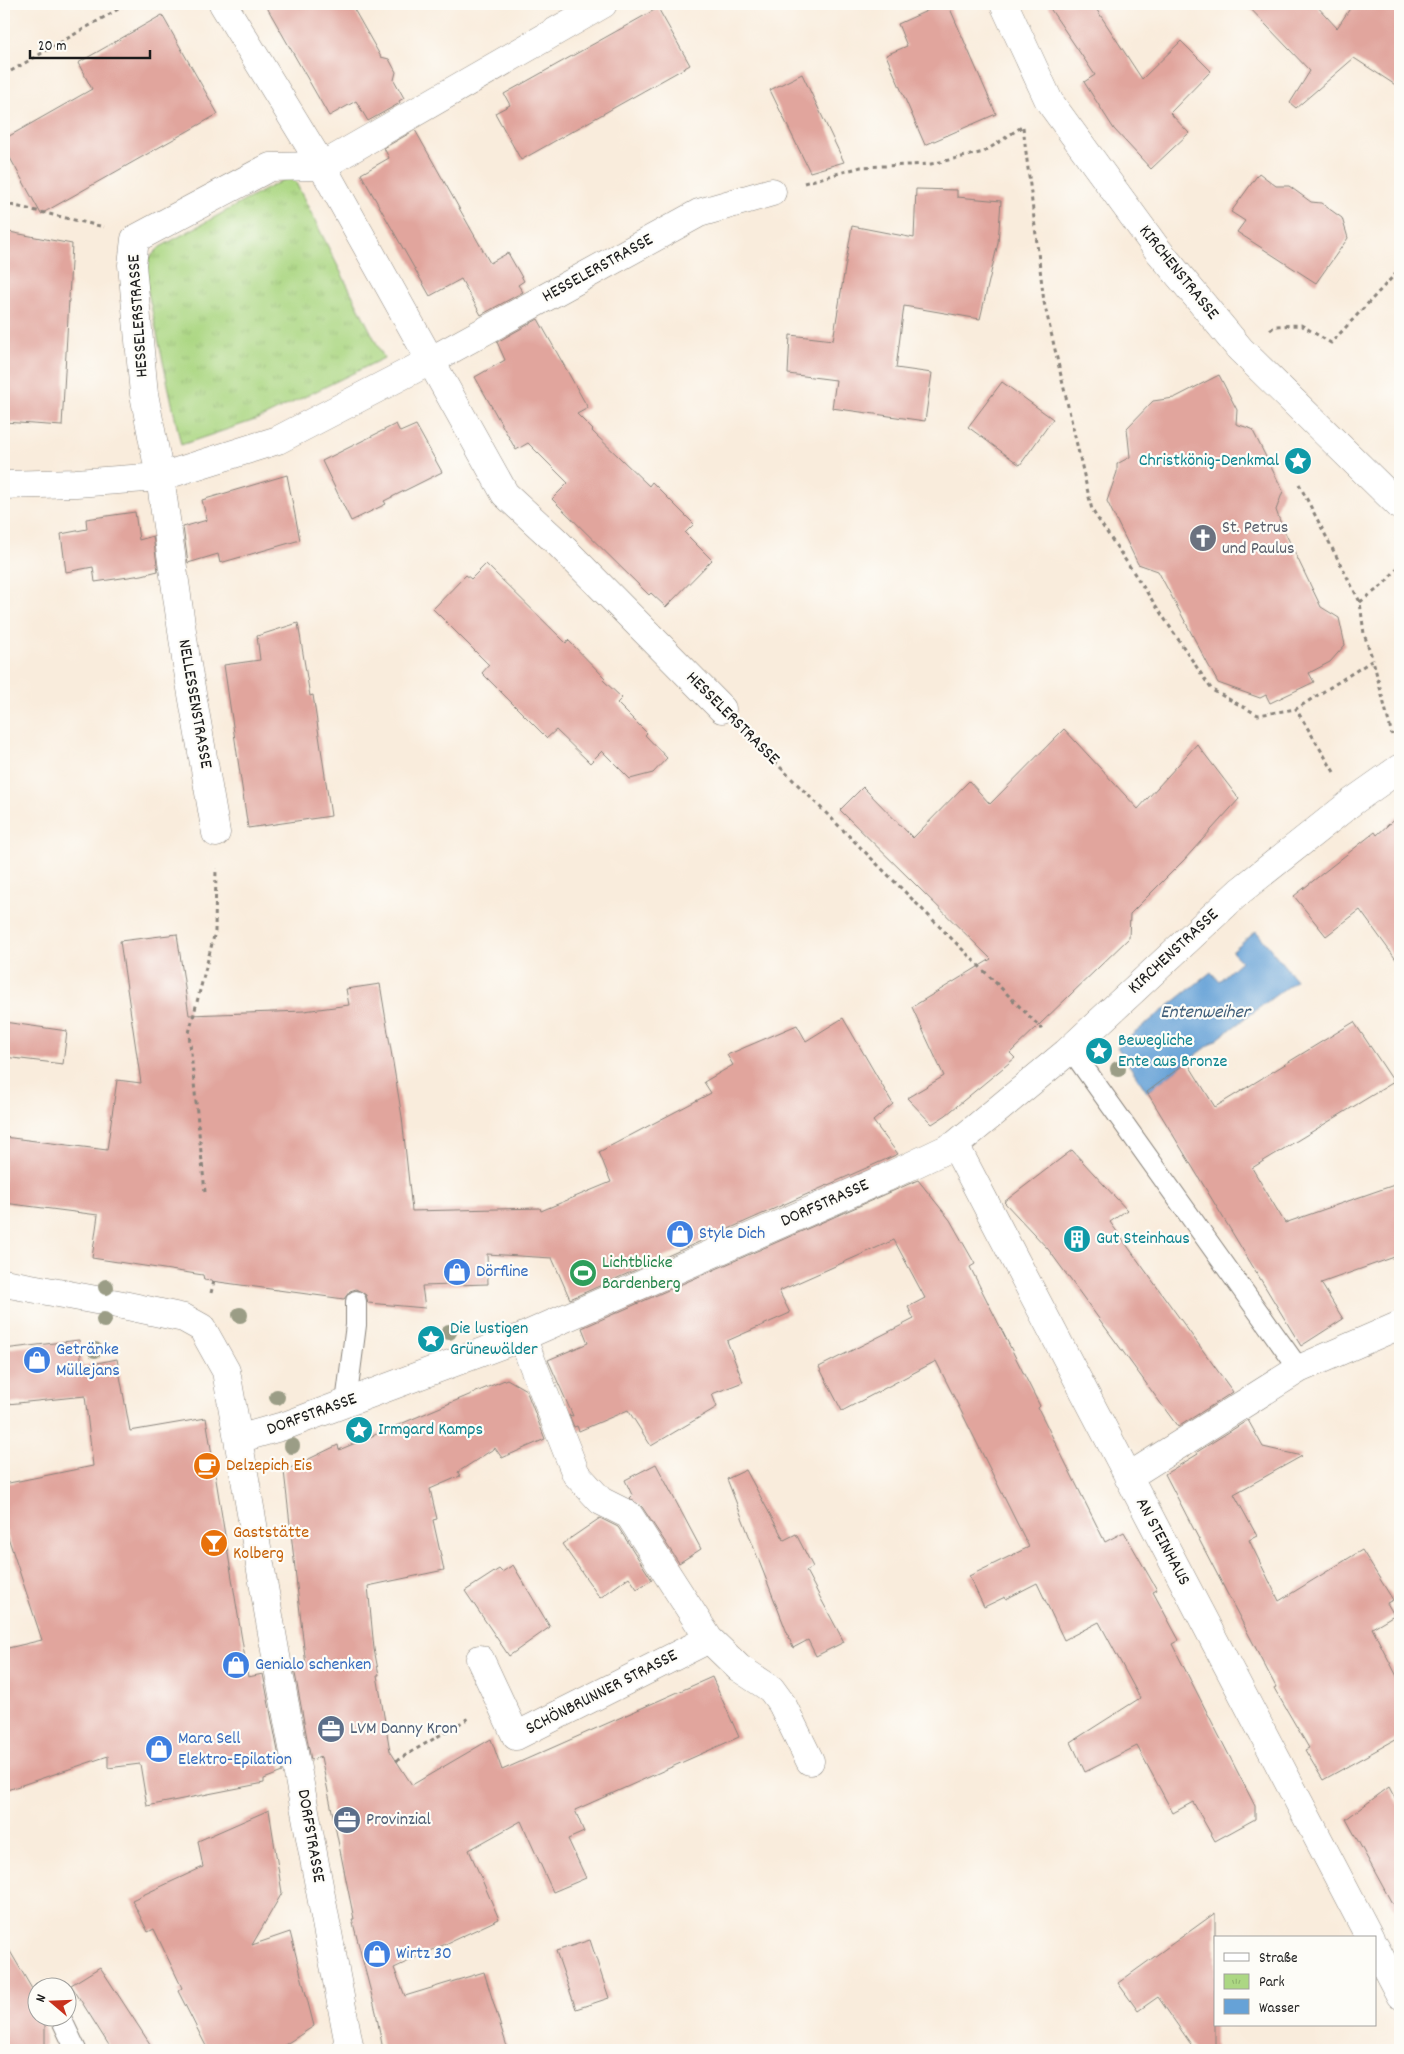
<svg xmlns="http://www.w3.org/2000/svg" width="1404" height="2054" viewBox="0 0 1404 2054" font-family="Dekko,sans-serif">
<defs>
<pattern id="park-tufts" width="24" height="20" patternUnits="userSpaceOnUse" patternTransform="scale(1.25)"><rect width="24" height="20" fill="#acd783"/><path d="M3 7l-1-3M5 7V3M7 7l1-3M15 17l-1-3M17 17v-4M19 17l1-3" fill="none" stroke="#93b871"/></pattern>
</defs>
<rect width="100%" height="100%" fill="#fdfcf7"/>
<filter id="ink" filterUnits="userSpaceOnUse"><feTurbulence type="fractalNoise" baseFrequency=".02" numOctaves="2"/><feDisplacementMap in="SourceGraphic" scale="10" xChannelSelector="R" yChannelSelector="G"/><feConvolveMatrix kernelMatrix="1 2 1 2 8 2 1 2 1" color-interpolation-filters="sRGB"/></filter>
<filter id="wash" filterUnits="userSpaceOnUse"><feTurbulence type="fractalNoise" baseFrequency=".0096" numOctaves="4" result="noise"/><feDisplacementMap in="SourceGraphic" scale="20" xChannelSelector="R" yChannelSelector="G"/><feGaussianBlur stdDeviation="1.12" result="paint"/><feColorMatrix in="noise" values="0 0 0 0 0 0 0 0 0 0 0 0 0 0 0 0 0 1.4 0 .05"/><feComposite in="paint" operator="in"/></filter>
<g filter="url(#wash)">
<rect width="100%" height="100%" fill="#f9ecdc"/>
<path fill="url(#park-tufts)" stroke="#647a50" d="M292,175L384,358L261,418L181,445L145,278L149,258L160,247Z"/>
<path fill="#66a2d7" stroke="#415f7a" d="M1256,931L1296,980L1147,1092L1117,1047L1211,972L1219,981L1241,961L1232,952Z"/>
<g id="blocks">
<path fill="#e1a59d" d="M265,4H351L381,57L389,59L396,72L394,80L404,98L399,101L400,103L368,121L356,101L329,116Z
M942,4H948L996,114L925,145L886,55L907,46L898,24Z
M1047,4H1093L1142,79L1181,41L1211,71L1170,113L1189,133L1151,169L1114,129L1084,82L1095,75Z
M1246,4H1315L1337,28L1353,4H1400V88L1354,58L1296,108L1290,103L1310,71Z
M658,8L690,65L521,160L495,113L510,105L504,94Z
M162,15L218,114L41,214L4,147V139L92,89L78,63Z
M802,74L844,162L810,172L770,90Z
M415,130L490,263L508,253L524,281L518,285L523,292L481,315L461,279L430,296L361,174L389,158L384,148Z
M1259,173L1276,186H1289L1311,202L1321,203L1342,218L1348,238L1316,283L1237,232L1245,221L1231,212Z
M916,189L957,190V197L1001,201L998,243L980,319L904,306L896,368L932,373L925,421L832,408L836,380L788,374L790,335L833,340L852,226L914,238Z
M4,231L72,244L62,426L4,422Z
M538,319L588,408L577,414L593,430L592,431L649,486L652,482L694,524L685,533L712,560L666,607L651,593L649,595L552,499L568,483L528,443L516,450L475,377L505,360L497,342Z
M1219,375L1237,410L1236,424L1252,429L1283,491L1276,510L1281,524L1321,607L1339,618L1345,645L1330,662L1309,673L1314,682L1270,703L1266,695L1260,698L1218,683L1158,571L1138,564L1107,501L1117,472V464L1130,457L1127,428L1153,401L1174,398Z
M1002,382L1053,419L1020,465L968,427Z
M396,424L400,432L416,425L442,472L384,501L386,504L351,521L322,461Z
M287,475L300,540L220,563L218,554L188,563L183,527L207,520L202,500Z
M135,512L139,540L153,536L158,571L142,575L95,582L93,567L66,572L61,534L87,529L86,519Z
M486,564L566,643L568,640L605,678L603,680L622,698L617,703L647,733L645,735L667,758L653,773L630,779L602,751L590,763L556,730L547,738L482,673L489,665L433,609L466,575L471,579Z
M298,623L310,696L313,695L331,816L248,828L224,665L260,660L257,636Z
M1064,729L1138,809L1197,744L1239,799L1184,860L1130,914L1129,938L1010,1053L1015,1058L946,1115L932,1124L907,1098L944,1076L912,1007L991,959L840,810L863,787L913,838L969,781L990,804Z
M1400,814V965L1360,910L1326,936L1294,896L1375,832L1377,835Z
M177,934L189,1015L304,1011L349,1005L346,989L380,984L402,1117L412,1211L540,1208L541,1211L611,1182L599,1152L711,1093L704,1082L733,1065L727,1055L797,1025L806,1041L843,1018L893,1104L873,1121L898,1154L570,1299L552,1258L487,1254L488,1284L422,1286L425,1308L368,1303L366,1295L356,1289L350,1291L344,1299L204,1280L203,1275L92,1258L98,1215L4,1203V1137L107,1150L117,1080L141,1083L120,941Z
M4,1022L67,1031L63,1064L4,1057Z
M1354,1022L1394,1082L1252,1168L1285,1223L1400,1183V1255L1321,1283L1343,1319L1301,1346L1147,1092L1187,1062L1215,1107Z
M1072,1150L1127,1210L1110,1222L1233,1392L1178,1427L1048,1249L1004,1202Z
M918,1180L950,1220L975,1264L970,1267L1040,1406L1038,1408L1105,1542L1124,1532L1157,1590L1153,1592L1179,1640L1172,1644L1255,1806V1819L1215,1841L1193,1802L1173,1813L1137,1746L1085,1772L1071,1742L1140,1698L1099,1622L1064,1640L1037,1583L1006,1599L1005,1597L984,1607L969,1576L1029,1547L936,1361L842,1411L819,1367L914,1319L908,1307L925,1298L894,1240L779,1291L790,1313L727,1341L743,1382L712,1394L717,1407L651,1446L628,1410L579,1431L577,1426L574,1427L569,1415L573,1416L548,1360L588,1343L582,1328Z
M79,1340L82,1366L117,1359L130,1431L206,1418L248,1677L263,1674L282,1772L264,1779V1783L147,1806L140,1764L108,1768V1756L4,1791V1649L42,1640L4,1525V1484L93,1466L85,1396L8,1404L7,1402L4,1403V1349Z
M507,1379L526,1390L545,1439L502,1458L495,1448L458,1472L460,1476L430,1489L437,1519L433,1520L444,1570L368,1586L374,1649L379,1675H377L390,1751L412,1785L491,1739L502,1770L712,1677L739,1737L575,1810L584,1832L568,1839L586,1878L553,1892L521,1821L469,1850L499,1919L394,1968L405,1996L484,1972L508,2050H383L376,2012L352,1919H354L321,1757L311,1760L294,1668L306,1666L284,1471L338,1445L339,1450Z
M1248,1420L1263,1447L1302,1456L1234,1494L1257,1536L1249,1540L1279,1601L1362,1550L1393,1600L1387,1603L1394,1615L1372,1628L1400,1682V1737L1323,1780L1305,1750L1309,1748L1274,1688L1276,1687L1165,1474L1198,1454L1197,1452Z
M656,1464L701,1549L679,1563L642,1507L629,1498L632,1495L625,1480Z
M746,1470L784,1540L796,1534L813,1567L806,1571L844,1642L816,1656L808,1640L793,1648L727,1479Z
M600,1518L618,1527L652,1580L637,1589L629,1577L600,1598L562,1544Z
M513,1565L550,1627L509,1656L465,1591L499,1569L502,1572Z
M1389,1787L1400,1808V1918L1346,1819Z
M269,1810L282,1893L252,1945L290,1932L314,2026L277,2050H208L178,1991L182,1988L154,1929L148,1932L132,1900L203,1867L198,1841Z
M1215,1913V2050H1195L1158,1997L1138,2011L1118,1983Z
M590,1940L609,1998L576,2009L556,1951Z
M4,1941L38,1999V2016H45V2050H4Z
M100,1967L154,2050H112L71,1985Z"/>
</g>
</g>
<g filter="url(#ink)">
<use href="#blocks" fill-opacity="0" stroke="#8a847c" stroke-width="1"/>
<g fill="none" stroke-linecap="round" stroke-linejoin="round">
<g stroke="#8a847c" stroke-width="22">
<path id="service" d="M1070,1048L1299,1369
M346,1403L356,1325V1301
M60,2016L76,2050"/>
</g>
<g stroke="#8a847c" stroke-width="29">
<path id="minor" d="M223,4L322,166L505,494L558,543L722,709
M1004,4L1049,101L1157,249L1240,349L1400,506
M4,485L76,483L160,477L278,440L430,361L699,213L772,192
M216,833L186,659L160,477L144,394L132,265L135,239L270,167L322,166L603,4
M955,1145L1370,1938
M4,1283L123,1305L184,1318L202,1328L226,1371L238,1439
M522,1337L576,1474L601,1501L629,1515L709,1639L739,1668L771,1689L782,1704L810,1761
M1128,1477L1299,1369L1400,1325
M480,1659L516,1736L709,1639
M1375,1947L1400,1995
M350,2050L279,1673L238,1439L287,1425L522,1337L885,1178L955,1145L1066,1053L1240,891L1352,802L1400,768"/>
</g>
<path stroke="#8a847c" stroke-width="3" stroke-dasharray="4 4" stroke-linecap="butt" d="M4,75L127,4
M1023,127L1044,302L1092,510L1212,690L1258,715L1296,709
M804,183L861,167L931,164L984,152L1023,126
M4,200L11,205L104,227
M1270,330L1275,326L1301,325L1331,343L1400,269
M1299,484L1360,602L1364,634L1373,660
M1360,602L1383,585L1400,565
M746,733L1042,1029
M1334,772L1296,709L1373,660L1392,735
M205,1192L189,1033L215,932L216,868
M211,1293L214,1281
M396,1761L469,1718"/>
<use href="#service" stroke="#fff" stroke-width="20"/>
<use href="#minor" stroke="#fff" stroke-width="28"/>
</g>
<g fill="#9b9d86">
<circle cx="1118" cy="1069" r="8"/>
<circle cx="106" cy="1287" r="8"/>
<circle cx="240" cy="1315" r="8"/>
<circle cx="104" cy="1320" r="8"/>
<circle cx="449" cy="1332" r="8"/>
<circle cx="95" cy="1350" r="8"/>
<circle cx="277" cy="1397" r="8"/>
<circle cx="292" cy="1446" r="8"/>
</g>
</g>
<defs>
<g id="sight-disc" transform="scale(1.4375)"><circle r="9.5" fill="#0f9aa8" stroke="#fdfcf7"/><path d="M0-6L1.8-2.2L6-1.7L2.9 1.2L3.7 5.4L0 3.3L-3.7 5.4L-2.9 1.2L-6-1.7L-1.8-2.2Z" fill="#fff"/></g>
<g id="church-disc" transform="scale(1.4375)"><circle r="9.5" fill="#6b7280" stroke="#fdfcf7"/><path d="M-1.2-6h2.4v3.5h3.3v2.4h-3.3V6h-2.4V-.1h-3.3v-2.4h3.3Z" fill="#fff"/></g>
<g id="shop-disc" transform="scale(1.4375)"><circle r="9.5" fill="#3f7fe0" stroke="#fdfcf7"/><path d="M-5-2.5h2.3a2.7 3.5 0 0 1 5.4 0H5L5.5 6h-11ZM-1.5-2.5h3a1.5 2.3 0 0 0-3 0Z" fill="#fff"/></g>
<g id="building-disc" transform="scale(1.4375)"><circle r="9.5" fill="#0f9aa8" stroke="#fdfcf7"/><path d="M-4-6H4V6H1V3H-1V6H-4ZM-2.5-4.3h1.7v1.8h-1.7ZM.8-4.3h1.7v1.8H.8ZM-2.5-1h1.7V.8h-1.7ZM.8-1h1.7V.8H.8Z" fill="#fff"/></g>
<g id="stadium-disc" transform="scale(1.4375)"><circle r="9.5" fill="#2e9e5b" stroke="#fdfcf7"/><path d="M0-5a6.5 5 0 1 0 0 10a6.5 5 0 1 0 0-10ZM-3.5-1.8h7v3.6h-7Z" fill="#fff"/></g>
<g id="cafe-disc" transform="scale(1.4375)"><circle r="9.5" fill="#e8710a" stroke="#fdfcf7"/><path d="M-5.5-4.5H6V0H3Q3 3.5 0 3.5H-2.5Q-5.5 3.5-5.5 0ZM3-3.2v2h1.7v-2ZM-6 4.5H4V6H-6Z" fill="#fff"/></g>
<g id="bar-disc" transform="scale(1.4375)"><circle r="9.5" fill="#e8710a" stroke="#fdfcf7"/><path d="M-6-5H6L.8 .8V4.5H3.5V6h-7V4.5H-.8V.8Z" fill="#fff"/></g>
<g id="office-disc" transform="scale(1.4375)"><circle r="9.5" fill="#5c6f8a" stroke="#fdfcf7"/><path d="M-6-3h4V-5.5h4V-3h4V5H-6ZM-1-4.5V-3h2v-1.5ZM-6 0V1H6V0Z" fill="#fff"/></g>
</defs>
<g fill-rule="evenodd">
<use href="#sight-disc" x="1298" y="461"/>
<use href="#church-disc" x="1203" y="538"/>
<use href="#sight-disc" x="1099" y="1051"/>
<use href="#shop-disc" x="680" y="1234"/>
<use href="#building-disc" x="1077" y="1239"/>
<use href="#shop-disc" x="457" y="1272"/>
<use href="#stadium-disc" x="583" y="1273"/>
<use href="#sight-disc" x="431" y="1339"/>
<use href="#shop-disc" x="37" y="1360"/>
<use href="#sight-disc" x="359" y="1430"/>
<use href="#cafe-disc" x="207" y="1466"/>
<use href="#bar-disc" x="214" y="1543"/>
<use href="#shop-disc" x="236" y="1665"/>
<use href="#office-disc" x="331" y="1729"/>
<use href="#shop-disc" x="159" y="1749"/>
<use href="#office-disc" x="347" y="1820"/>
<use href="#shop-disc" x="377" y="1954"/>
</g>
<g text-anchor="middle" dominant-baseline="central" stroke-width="4.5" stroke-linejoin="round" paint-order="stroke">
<g font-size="18" fill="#1c1c1c" stroke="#fdfcf7">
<text transform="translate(598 269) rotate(-29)">HESSELERSTRASSE</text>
<text transform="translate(1178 273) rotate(51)">KIRCHENSTRASSE</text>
<text transform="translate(139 316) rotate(-94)">HESSELERSTRASSE</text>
<text transform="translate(194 704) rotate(80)">NELLESSENSTRASSE</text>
<text transform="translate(732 719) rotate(45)">HESSELERSTRASSE</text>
<text transform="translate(1174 952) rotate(-43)">KIRCHENSTRASSE</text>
<text transform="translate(825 1204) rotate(-24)">DORFSTRASSE</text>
<text transform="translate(312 1415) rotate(-20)">DORFSTRASSE</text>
<text transform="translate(1162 1542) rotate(62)">AN STEINHAUS</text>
<text transform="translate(602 1693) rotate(-27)">SCHÖNBRUNNER STRASSE</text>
<text transform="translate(310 1836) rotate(80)">DORFSTRASSE</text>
</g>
<g font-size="18" fill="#0d838f" stroke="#fdfcf7" text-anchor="start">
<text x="1279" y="461" text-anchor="end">Christkönig-Denkmal</text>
<text x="1118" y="1041">Bewegliche<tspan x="1118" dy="21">Ente aus Bronze</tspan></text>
<text x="1096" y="1239">Gut Steinhaus</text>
<text x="450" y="1329">Die lustigen<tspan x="450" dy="21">Grünewälder</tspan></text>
<text x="378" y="1430">Irmgard Kamps</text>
</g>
<g font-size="18" fill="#5b616d" stroke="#fdfcf7" text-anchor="start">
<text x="1222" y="528">St. Petrus<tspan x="1222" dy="21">und Paulus</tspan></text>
</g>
<g font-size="18" fill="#366cbe" stroke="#fdfcf7" text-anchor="start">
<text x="699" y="1234">Style Dich</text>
<text x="476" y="1272">Dörfline</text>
<text x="56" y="1350">Getränke<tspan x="56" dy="21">Müllejans</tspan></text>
<text x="255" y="1665">Genialo schenken</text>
<text x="178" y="1739">Mara Sell<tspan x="178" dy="21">Elektro-Epilation</tspan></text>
<text x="396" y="1954">Wirtz 30</text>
</g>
<g font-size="18" fill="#27864d" stroke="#fdfcf7" text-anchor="start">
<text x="602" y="1263">Lichtblicke<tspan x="602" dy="21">Bardenberg</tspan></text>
</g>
<g font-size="18" fill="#c56008" stroke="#fdfcf7" text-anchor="start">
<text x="226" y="1466">Delzepich Eis</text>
<text x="233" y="1533">Gaststätte<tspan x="233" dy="21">Kolberg</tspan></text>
</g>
<g font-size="18" fill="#4e5e75" stroke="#fdfcf7" text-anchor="start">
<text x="350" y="1729">LVM Danny Kron</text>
<text x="366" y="1820">Provinzial</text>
</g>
<g font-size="19" font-style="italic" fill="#415f7a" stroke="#fdfcf7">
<text x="1205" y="1013">Entenweiher</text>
</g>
</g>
<rect width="1404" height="2054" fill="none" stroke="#fdfcf7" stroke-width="20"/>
<rect x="1214" y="1936" width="162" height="90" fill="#fdfcf7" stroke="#a3a29f"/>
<rect x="1224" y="1953" width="25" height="8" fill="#ffffff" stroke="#a3a29f"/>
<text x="1259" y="1962" font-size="15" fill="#1c1c1c">Straße</text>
<rect x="1224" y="1974" width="25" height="15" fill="url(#park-tufts)" stroke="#a3a29f"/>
<text x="1259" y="1986" font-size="15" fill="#1c1c1c">Park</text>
<rect x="1224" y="1999" width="25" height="15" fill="#66a2d7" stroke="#a3a29f"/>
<text x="1259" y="2012" font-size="15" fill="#1c1c1c">Wasser</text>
<g transform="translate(52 2002) rotate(289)"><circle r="24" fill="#fdfcf7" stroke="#a3a29f"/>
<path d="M0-4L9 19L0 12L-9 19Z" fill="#c8321e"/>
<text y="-8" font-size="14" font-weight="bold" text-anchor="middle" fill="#1c1c1c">N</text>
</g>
<path d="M30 50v8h120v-8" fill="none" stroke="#1c1c1c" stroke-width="2.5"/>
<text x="38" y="50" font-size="15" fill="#1c1c1c" stroke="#fdfcf7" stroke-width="4" paint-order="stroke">20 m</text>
</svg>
